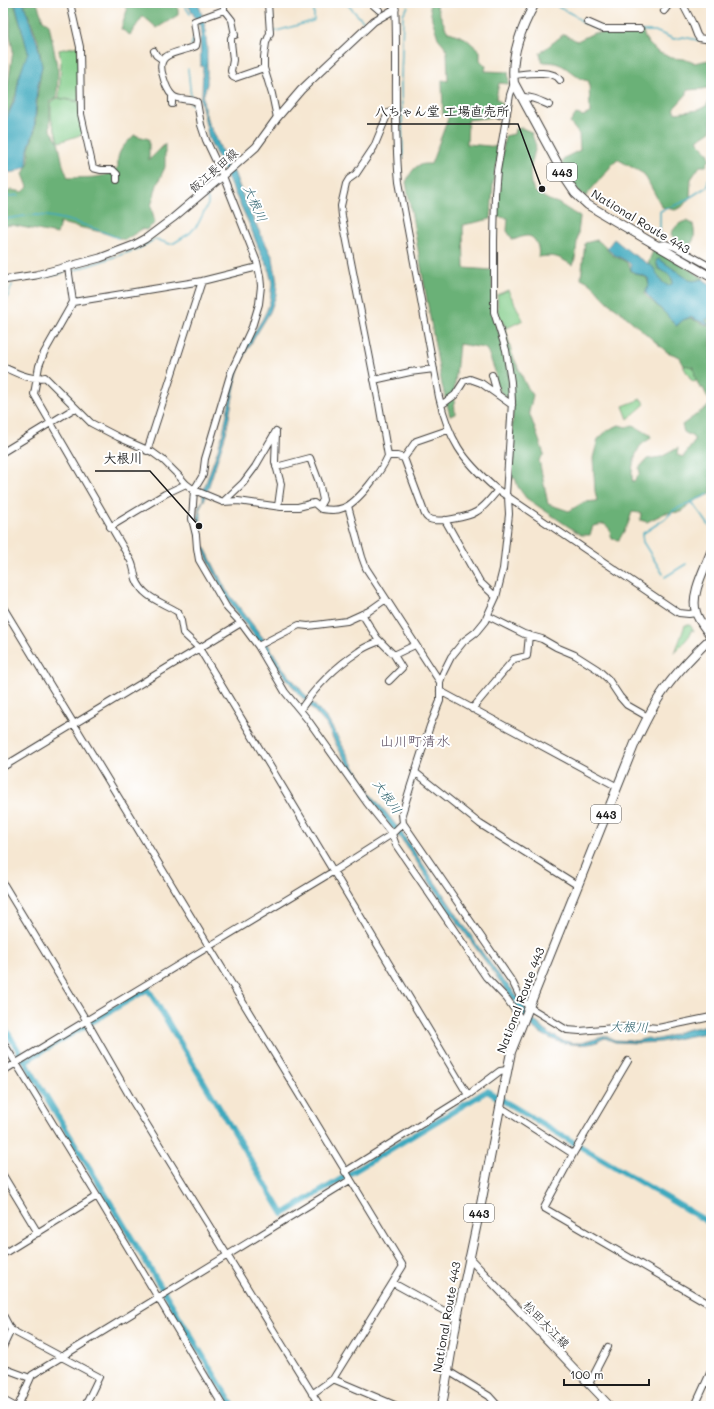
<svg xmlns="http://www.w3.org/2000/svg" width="714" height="1409" viewBox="0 0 714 1409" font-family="Mali,'Klee One',sans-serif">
<rect width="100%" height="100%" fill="#fff"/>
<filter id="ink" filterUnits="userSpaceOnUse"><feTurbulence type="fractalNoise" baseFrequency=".025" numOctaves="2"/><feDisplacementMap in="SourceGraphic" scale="8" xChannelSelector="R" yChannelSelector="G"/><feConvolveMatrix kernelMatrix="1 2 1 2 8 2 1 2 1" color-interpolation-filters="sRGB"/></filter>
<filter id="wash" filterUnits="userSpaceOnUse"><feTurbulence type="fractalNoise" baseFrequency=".012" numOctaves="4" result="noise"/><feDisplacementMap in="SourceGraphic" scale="16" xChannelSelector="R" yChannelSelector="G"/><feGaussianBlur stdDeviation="0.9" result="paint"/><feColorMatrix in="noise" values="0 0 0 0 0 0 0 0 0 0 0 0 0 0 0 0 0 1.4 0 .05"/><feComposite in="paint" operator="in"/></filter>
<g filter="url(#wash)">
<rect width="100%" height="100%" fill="#f6e7d2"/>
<path fill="#84ce8b" stroke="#507554" d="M78,46L79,101L59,98L61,63L59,50Z
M57,98L79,102L83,134L59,142L51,118V103Z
M508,290L523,320L507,328L498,315L497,295Z
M688,365L702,372L695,382L692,381L684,368V366Z
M641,399L645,404L628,419L623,406Z
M685,625H690L694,631L691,630L690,635L675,653Z"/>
<path fill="#6bb177" stroke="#44664a" d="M4,3H14L28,51L27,57L19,77L16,94L3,125V105L7,91L13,51L10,35V16Z
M24,3H37L43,20L49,24L58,71L57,97L50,102V129L58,141L63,165L68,178C85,177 106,180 118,167C116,151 124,146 134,135L149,139V160L165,144V167L157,185L151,206L155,223L146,230L142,229L125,240L101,232L60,223L57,234L12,225L3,226V194L12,190L23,192L28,187L23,174L29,162V149L35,130L38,90L42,66L38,40Z
M123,3H176L178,8V15L157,28L143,16L130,35L121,29L127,10Z
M429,3H435L447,31L465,38L480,51V60L486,66L485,71L508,72L509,84L499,83L496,98L503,104L501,116L468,120L467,144L500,147L493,183L491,219L463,225L464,268L492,270L493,315L502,343L509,379L508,384L510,401L501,393L496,385L495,371L488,352L485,348L459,344L454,394L455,414L450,416L442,385L406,182C413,169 415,163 431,164L449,116L443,115L442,80L448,81L447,49L438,38L432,19Z
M643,32L645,38L650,45L658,52L672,58L684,59L694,63L709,60L711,62V87L703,89L687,90V94L673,109L676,113L698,110L706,106L711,98V131L697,140C702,148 707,148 710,158L706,166H700L691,179L690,197L682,207L675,210L662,207L644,174L617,159L585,197L575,187L562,164L564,158L580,150L579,134L570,123L576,114L583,116L590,113L589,81C576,80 570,68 558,64C553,62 547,62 542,62L540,53L564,34L577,41L594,33Z
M522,128L531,132L536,146L530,170L531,184L535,192L549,200L558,203L580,217L575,259L572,265C557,256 555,255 538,257C540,249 536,235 526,236C522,236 517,239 513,240L507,231L508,218L496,217L497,188L505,136L514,134L515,129Z
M687,221L693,224C695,234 696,241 687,247C680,245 675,241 671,234C675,227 679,222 687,221Z
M597,240C603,244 605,247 609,252C616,260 629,258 631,271C636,275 642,275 647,278L649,285L645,293V295L666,314L675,325L677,326L683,320L690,318L708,326L709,324L705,320L711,318V404L703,388H700L695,377L694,367L683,365L680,357L667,352L616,308C602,300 596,284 581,278L585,243Z
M654,249L704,278L694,281L689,280L659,259L656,261L658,269L668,274L672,280V284L668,286C659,281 656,270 648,263L653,251Z
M497,317L505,327L512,354L526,385L533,395L529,412L544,454L539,460L548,504L569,511L584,502L597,501L595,491L593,458L598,439L608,430L619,425L626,427L633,425L650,435L651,438C647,441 641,444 639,448C634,456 630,473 633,482L640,473L639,468L647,459L661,457L678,448L677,455L683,457L695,441L693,437L684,432L682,425L711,404V494C701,498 688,502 682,512L665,513L647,522L640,520L641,513L632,512L628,524L619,540L612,539L609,528L604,524L593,526L590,535H581L526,498L518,487L515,478L510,479L513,403Z"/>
<path fill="#3ea9be" stroke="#2d626d" d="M15,3H23L24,5L37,42L42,66L37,89L34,131L28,149L27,166L15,172L3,173V127L16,97L19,77L28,52Z
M187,3H198L204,21L207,47V84L203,97L204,107L208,123L214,133L225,159V165L234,172L248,209L273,258L277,283L276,295L270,312L247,350L238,371L226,433L204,501H203L199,511L201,515L200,540L206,550L226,590L267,643L283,668L306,696L328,720L350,759L372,795L400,830L482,952L501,978L511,988L532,1018L550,1035L556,1036L558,1039L572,1043H581L606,1036L614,1040L636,1041L648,1038C656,1043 674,1034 682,1031C691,1028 701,1027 711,1025V1032L660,1042L639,1043L615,1042L605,1038C601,1039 598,1042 594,1043C567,1049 539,1038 522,1016C518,1011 515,1003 511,997L444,904L405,844L393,830L366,792L360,779L356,777L338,748L326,724L297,692L274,662L266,649L260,644L224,594L201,545L197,533L199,505H200L203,500V491L217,452L223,433L236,368L246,345L262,320L267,310L270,301L272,283L268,267L261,254L248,221L209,139L200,98L202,95L203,66H200L201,65L200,39L202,37L201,25L198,23Z
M614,239L631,253L653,267L661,281L668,286L672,284L673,280L668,274L659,269L656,261L659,259L689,280L694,281L703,279L711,285V317L705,320L709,325L690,317L683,320L676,326L675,325L666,314L646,294V291L649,285L648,278C642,274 636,275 631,270V265C624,257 613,257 607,248Z"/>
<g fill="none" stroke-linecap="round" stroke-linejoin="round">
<path stroke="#3ea9be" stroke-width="1.5" d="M183,3L190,14
M346,3L363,21
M558,7L574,15L585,24
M590,26L603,31
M642,31H655L674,39L683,37L698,40
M273,32L313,21L314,20V3
M191,46L194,37
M188,69L191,97
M190,103L194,106L196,111
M198,122L203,142L216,171V174L202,186
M403,158L401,83L403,14L408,7
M3,197L19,195
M3,219C14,218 26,215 37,215C65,217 92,227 118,238
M660,242V211L681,203L708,186V180L711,178
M3,266L5,272
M72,271L138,249L155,239L170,244L174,243L190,233L198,224L208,204V200L205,196
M36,279L64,273
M3,309L12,285
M692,502L711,528
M663,574L643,542L642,534L665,519L674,510L709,494
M665,577L686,564"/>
<path stroke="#3ea9be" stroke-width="6" d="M3,1025L233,1406
M25,1061L148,989L283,1214L487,1091L711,1224"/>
</g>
</g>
<g filter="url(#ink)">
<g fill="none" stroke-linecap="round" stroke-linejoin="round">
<g stroke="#3d3a37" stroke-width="8">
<path id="minor" d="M70,3L80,47L81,114L93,168L101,170H113L117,174V180
M224,3V10L194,21L197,41L196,46C180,53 154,51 163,76C165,83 167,91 173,96C179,101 190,98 197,102L201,125L206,140L223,176L257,262L260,276L261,286L259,304L252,327L231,372L205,459L203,475L194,490L192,519L196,535L197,548L199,560L227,608L241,623L258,646L285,692L308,720L367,803L392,834L396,845L486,977L507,999L523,1022
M268,3L270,33L266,43L264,57V68L272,94L277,118
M371,3L379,10
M395,3C398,63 393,122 399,182L439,397C449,440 462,459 495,488L679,613L689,614L696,613
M682,3L692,22L697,35L699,38L711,40
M224,10L232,20L235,35
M664,11L670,3
M587,22L603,29H640
M234,33L231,38V42L233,60L231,71L233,77L235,78L264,68
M154,51L156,55L163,60
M513,75C525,74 553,69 560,80
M522,97C531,96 540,101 549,105
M172,104V95
M499,115L500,113L507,114
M657,245L666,244L675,247L711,267
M68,267L73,302L44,353L39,366L34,394L131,561C134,567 134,573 136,579C143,598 162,602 178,612L181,621L183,633L199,648L468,1095
M73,302L202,281L258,267
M3,367C17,373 30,381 45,377L91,423L118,437L152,452L163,460L177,474L186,484L194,490L223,502L238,501L281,507H298L314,503L321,509C329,510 336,511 343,508C358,503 382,470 388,456L379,404L342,216L341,206L346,184L349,179L356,174L374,147L388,113L396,109
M492,375L497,393
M374,380L410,372L434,369
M444,403L455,395L464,381L470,379L481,383L512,405
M276,433L275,462L281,484L278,506
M147,451L202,281
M3,452L75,408
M388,456H397L404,458L423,509C424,513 426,518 430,519C438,523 468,517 476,512C485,507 492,497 498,490
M404,458L416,441L448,430
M276,467L310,458L319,482L323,500L319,507
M506,495L512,402L511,382L506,350L494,312V241L495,194L497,171L510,95L514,83
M508,497L509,514L503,569L496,597L485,621L476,632L464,641L451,657L443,673L440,682V701L430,726L411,785L402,814L403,823L513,983L521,999L529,1007L567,1030L580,1031L636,1026L658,1028L711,1017
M223,502L243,483L255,467L276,431
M348,506L362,557L366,568L440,682
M445,520L480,582L496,597
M110,527L165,494L186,484
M3,607L403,1266L333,1379L312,1394
M362,614L377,638L394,655L415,645
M488,616L524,634L542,639L556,647L575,655L597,669L608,679L620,697L627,705L648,717
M258,646L299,625L308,626L347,621L369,611L386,599
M389,681L402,668L394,655
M440,691L614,785
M472,709L514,659L527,656L529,635
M300,710C315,688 335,667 358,652C364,647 373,644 380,641
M3,767L241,623
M415,772L480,824L577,885
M3,883L86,1020L133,1102L320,1406
M3,1042L97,1196L223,1406
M628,1061L573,1154L544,1208L711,1305
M3,1071L334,871L392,834L403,823
M499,1108L505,1110L573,1154
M345,1172L468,1095L500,1071L507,1070
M3,1175L38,1233
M3,1254L97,1196
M393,1283L457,1318
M3,1315L11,1330L99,1377L85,1406
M3,1347L11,1330
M3,1368L30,1378
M448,1371L489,1396L498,1406
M333,1379L397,1406
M589,1384L608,1347
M3,1400L14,1406
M18,1406L32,1375L350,1180
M599,1406L603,1399
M695,1406L711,1371"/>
</g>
<g stroke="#3d3a37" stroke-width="9">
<path id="major" d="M3,280L36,275L100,258L134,245L145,239L173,218L231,169L256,147L277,118L301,90L324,68L374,21L395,9
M469,1258L610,1406"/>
</g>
<g stroke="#3d3a37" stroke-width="10">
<path id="highway" d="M535,3C522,27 510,55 514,83L567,181L575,193L588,205L615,221L711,277
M711,552C705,568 690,595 696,612C698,621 706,629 711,636
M442,1406L457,1318L480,1209L511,1052L635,743C643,727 650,711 660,696C674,675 692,656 711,638"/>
</g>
<use href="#minor" stroke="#fff" stroke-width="6"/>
<use href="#major" stroke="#fff" stroke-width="7"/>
<use href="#highway" stroke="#fff" stroke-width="8"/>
</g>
</g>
<g text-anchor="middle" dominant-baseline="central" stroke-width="4" stroke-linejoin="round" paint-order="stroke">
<g fill="#fff" stroke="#606060" stroke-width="1">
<rect x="547" y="163" width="30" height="18" rx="3"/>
<rect x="591" y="805" width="30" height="18" rx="3"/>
<rect x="464" y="1204" width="30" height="18" rx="3"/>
</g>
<g font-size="11" font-weight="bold" fill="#1c1c1c">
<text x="562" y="172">443</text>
<text x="606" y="814">443</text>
<text x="479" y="1213">443</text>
</g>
<g font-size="12" fill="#1c1c1c" stroke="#fff">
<text transform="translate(213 170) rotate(-41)">飯江長田線</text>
<text transform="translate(641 221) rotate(31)">National Route 443</text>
<text transform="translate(520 1000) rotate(-69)">National Route 443</text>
<text transform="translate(446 1317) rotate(-80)">National Route 443</text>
<text transform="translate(547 1324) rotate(46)">松田大江線</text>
</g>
<g font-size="13" font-style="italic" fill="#2d626d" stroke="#fff">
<text transform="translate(256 203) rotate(66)">大根川</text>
<text transform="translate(388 796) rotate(55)">大根川</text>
<text transform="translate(629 1026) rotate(2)">大根川</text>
</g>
<g font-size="14" fill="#5c4f63" stroke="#fff">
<text x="415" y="740">山川町清水</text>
</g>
</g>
<path fill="none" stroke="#1c1c1c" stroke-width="1.5" d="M542 189L518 124H367M199 526L150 471H95"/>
<g fill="#1c1c1c" stroke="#fff" stroke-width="1.5">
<circle cx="542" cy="189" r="4"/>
<circle cx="199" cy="526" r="4"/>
</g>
<g font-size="13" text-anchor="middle" font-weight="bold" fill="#1c1c1c" stroke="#fff" stroke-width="4" stroke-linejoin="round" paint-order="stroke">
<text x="442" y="116">八ちゃん堂 工場直売所</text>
<text x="123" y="463">大根川</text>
</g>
<rect width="714" height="1409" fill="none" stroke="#fff" stroke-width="16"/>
<path d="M564 1379v6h85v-6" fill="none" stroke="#1c1c1c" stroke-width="2"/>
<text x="570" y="1379" font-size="12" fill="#1c1c1c" stroke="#ffffff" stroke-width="3" paint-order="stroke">100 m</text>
</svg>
